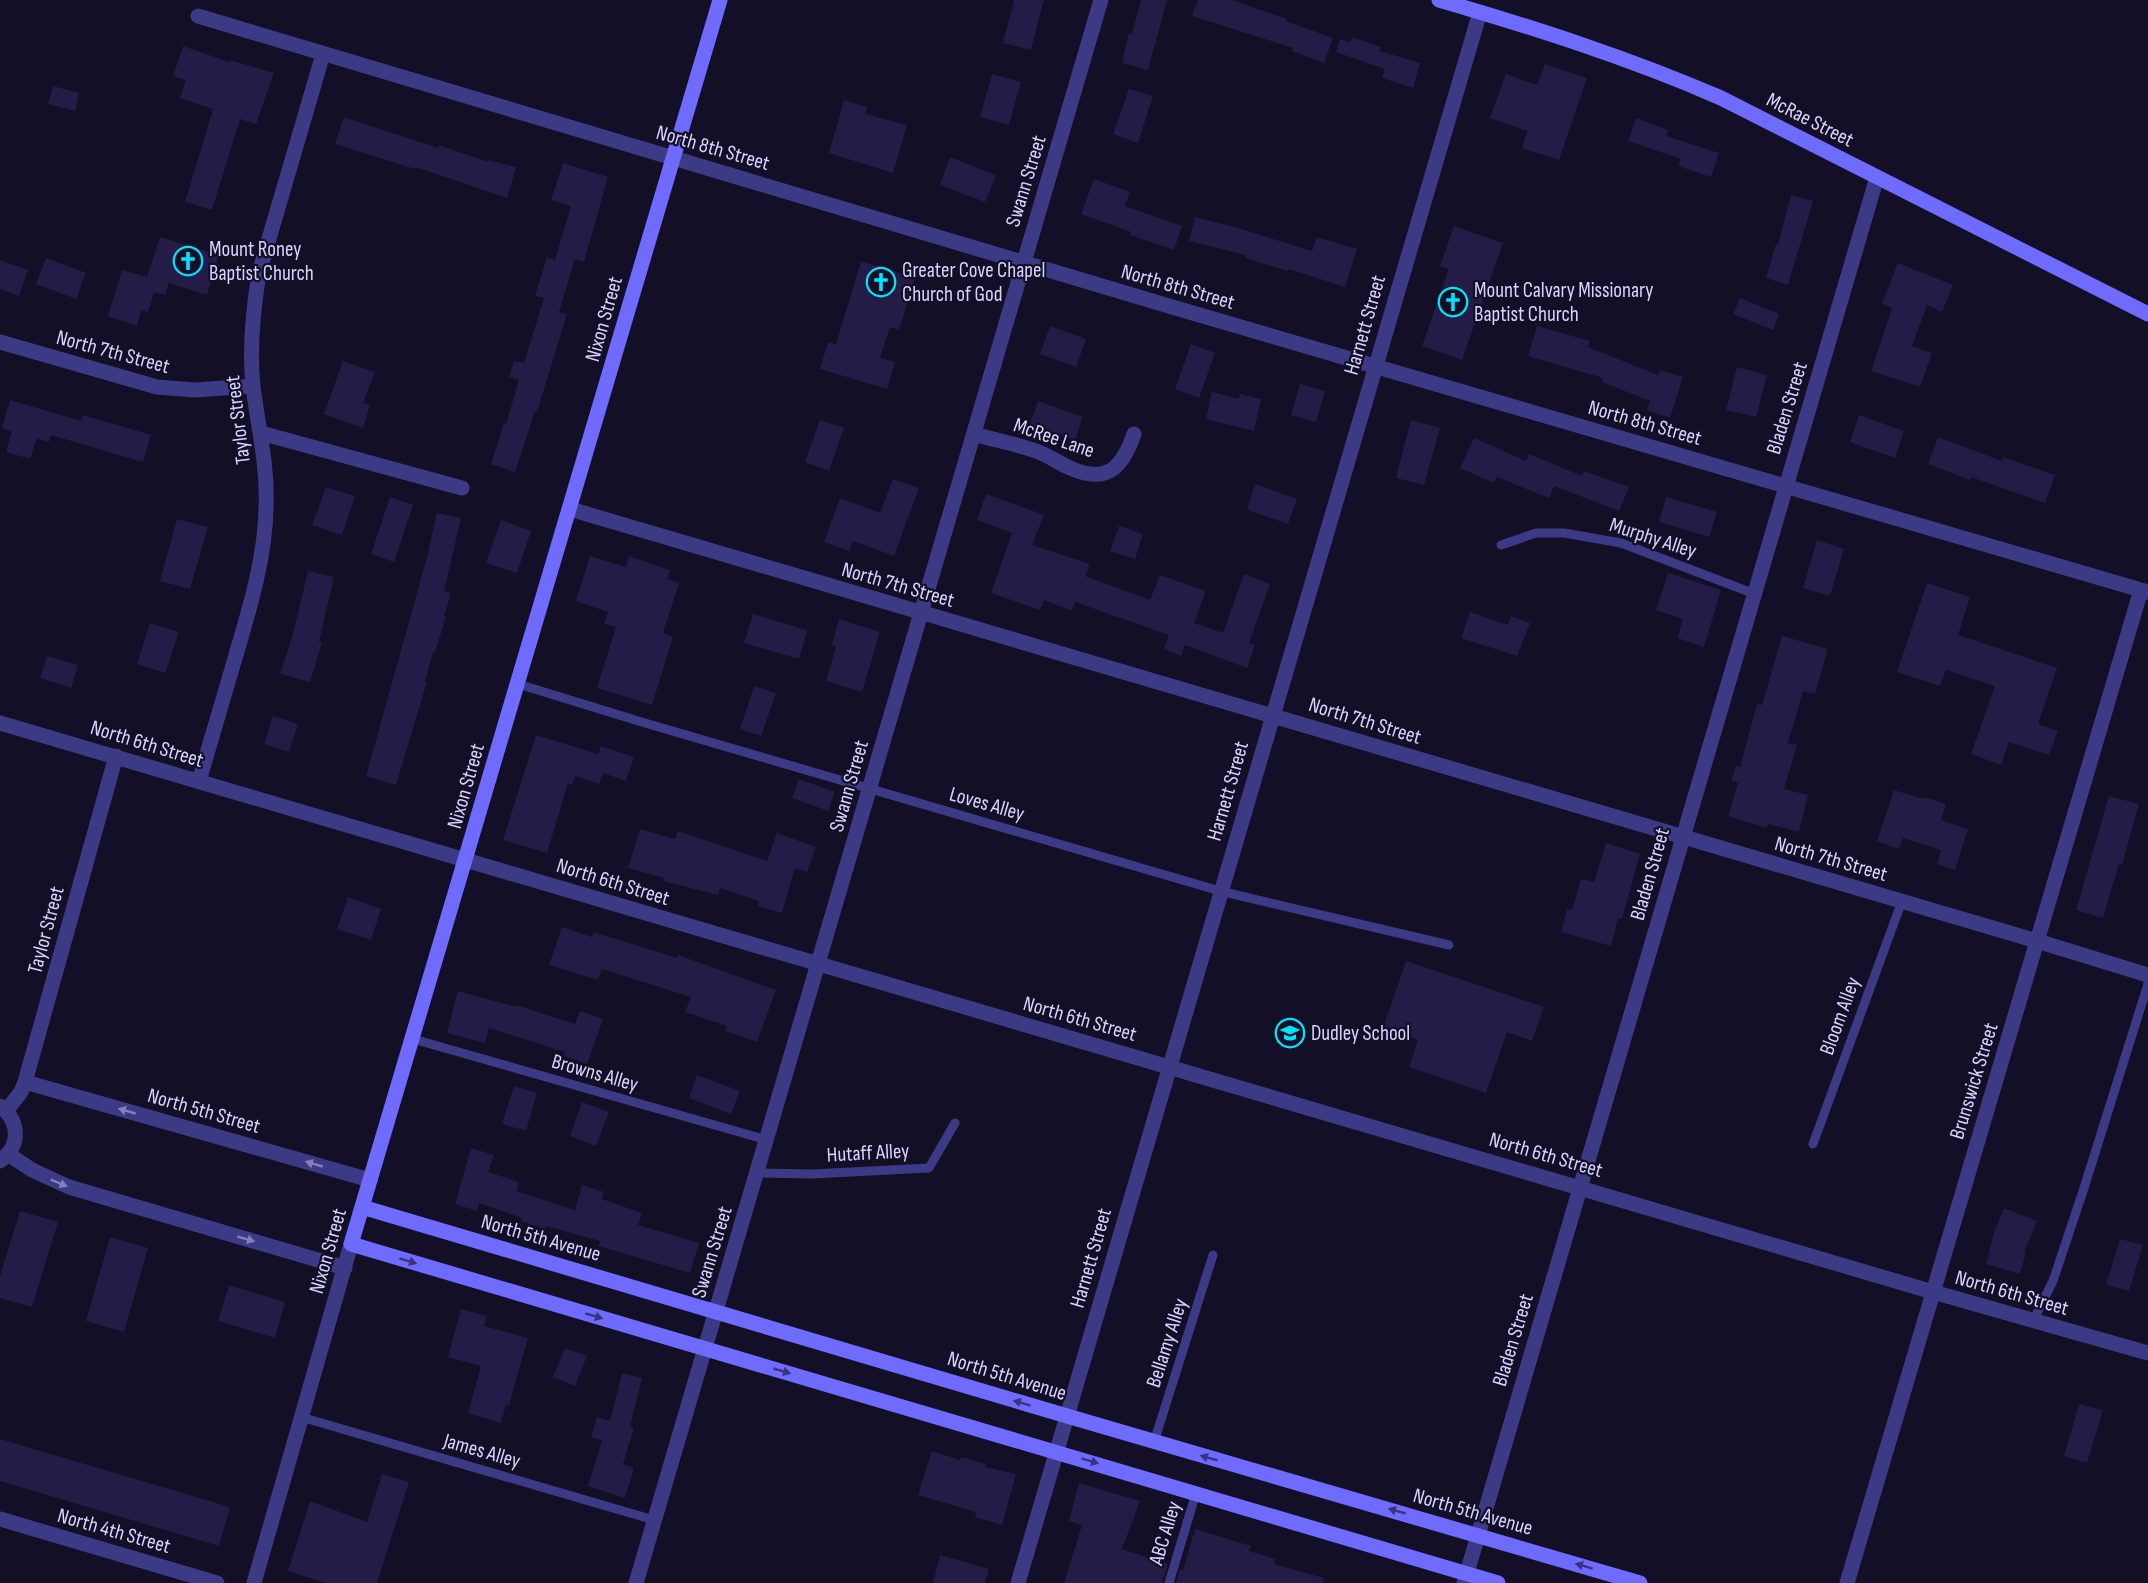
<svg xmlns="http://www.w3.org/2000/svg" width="2148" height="1583" viewBox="0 0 2148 1583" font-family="'Sofia Sans Condensed',sans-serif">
<rect width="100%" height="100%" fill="#130f26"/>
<path fill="#241b47" d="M1014,0H1044L1031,50L1003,43Z
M1141,0H1167L1148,70L1122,63L1129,33L1132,34Z
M1198,0H1232L1287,19L1286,21L1333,38L1324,63L1292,51L1293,48L1192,16Z
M1352,37L1381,47L1380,51L1420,63L1413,88L1382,78L1385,69L1336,52L1340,39L1350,42Z
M183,46L229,62L230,60L274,73L256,124L240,119L212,210L185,202L213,109L180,98L186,80L173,76Z
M1545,64L1587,78L1559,160L1522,148L1527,131L1490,118L1506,74L1537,85Z
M992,74L1021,82L1009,125L980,117Z
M53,86L79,93L75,111L48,104Z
M1129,89L1153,96L1138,143L1113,134Z
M844,100L867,107L865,114L907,125L893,173L829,153Z
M344,117L438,148L439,145L488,162L489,160L516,167L507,198L416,167L415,169L335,144Z
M1636,118L1668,130L1666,136L1719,153L1711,177L1678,166L1681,159L1628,141Z
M950,157L996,175L985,202L940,185Z
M563,163L608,177L584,262L575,259L559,312L567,314L537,412L535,411L515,472L491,464L504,423L506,424L519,380L509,377L514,361L524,363L544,298L535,296L547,257L555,260L571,206L551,200Z
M1094,179L1130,192L1125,206L1182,226L1174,250L1130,235L1131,232L1081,214Z
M1791,195L1813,201L1788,285L1766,278L1776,244L1778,245Z
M1195,217L1238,228L1312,251L1317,237L1357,249L1345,287L1289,269L1288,271L1245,258L1246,255L1189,241Z
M1454,226L1503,243L1462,360L1422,346L1449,269L1440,266Z
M160,237L219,255L207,295L169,283L165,295L154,292L148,312L141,310L137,326L108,316L122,270L147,277Z
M46,258L86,273L76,299L36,284Z
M0,260L28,270L19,296L0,289Z
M861,261L915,278L899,330L890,327L880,358L895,362L887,389L820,369L828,342L836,344Z
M1898,263L1953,285L1942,312L1927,305L1912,346L1932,353L1920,387L1871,371L1892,308L1882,303Z
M1740,298L1779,314L1773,330L1733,314Z
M1050,326L1086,339L1076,367L1040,354Z
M1537,326L1590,341L1588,347L1658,375L1660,370L1683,377L1670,418L1647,410L1650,401L1602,382L1603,378L1528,356Z
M1191,344L1215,353L1199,398L1175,389Z
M343,361L375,372L363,403L370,405L363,428L324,414Z
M1737,367L1767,375L1756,417L1726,410Z
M1300,384L1325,391L1316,422L1291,415Z
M1212,392L1239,399L1240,394L1261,399L1254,431L1206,419Z
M10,400L81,421L83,415L151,435L143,462L51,435L49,442L37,438L30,459L6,452L12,431L2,428Z
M1038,401L1083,417L1075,440L1030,424Z
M1859,415L1904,431L1895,458L1850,442Z
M820,420L844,428L829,471L805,462Z
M1411,420L1440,428L1424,485L1396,478Z
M1938,437L2002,461L2003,457L2055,475L2045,503L1971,477L1970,480L1928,464Z
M1474,438L1526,461L1529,454L1582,476L1584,471L1629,487L1619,511L1554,486L1549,498L1497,477L1494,483L1460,468Z
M893,479L919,488L894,556L853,541L849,551L824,542L840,498L880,513Z
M1255,484L1297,499L1288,524L1247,510Z
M326,487L355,496L342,535L312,525Z
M986,494L1044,515L1032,545L1090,564L1085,576L1150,600L1160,575L1206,591L1194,623L1223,633L1244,574L1270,584L1249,643L1255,645L1247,668L1185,645L1181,656L1164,649L1169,635L1075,602L1072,611L1044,600L1040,610L991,593L1012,533L977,520Z
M390,497L413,505L394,562L371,554Z
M1666,497L1717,512L1709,537L1659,522Z
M437,513L461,518L444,591L451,593L444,616L446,617L435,652H433L425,682H427L396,785L366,776L427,557Z
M177,519L208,527L190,589L160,581Z
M501,520L531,531L517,573L486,563Z
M1119,526L1143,534L1135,559L1110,551Z
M1817,540L1844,549L1830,596L1803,588Z
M590,556L626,567L629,556L670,570L667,579L679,583L663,633L673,637L652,705L597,688L616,627L604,624L608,612L576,601Z
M308,571L334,577L319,642L322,643L310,682L280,674L293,634Z
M1668,573L1721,590L1704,647L1677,638L1683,619L1656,610Z
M1927,583L1970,597L1958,635L2057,668L2038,724L2058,731L2049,755L2009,742L2001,765L1971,754L1995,686L1946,670L1940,686L1897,672Z
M1470,612L1508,625L1511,616L1530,623L1517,656L1461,638Z
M753,614L807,630L799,659L744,643Z
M839,619L880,632L862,692L826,681L836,647L832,645Z
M150,623L179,632L165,673L137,664Z
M1782,636L1828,649L1815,694L1803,691L1788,743L1797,745L1784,789L1808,795L1799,832L1768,824L1767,828L1728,816L1738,783L1731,781L1736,766L1740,767L1757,704L1762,705Z
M47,656L78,665L71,688L40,678Z
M754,686L776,693L761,736L740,729Z
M273,716L298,724L289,752L264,744Z
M536,735L598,754L601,746L634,757L626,781L603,773L599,784L575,776L572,785L568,783L547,853L503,840Z
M799,779L835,792L828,811L792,798Z
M1894,790L1923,799L1924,797L1946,804L1941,820L1968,829L1955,870L1937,864L1941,850L1903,838L1899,849L1877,841Z
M2109,796L2139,804L2122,865L2119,864L2103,918L2076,910Z
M640,829L675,839L678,831L767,861L777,833L816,847L807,872L795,868L782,913L758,906L759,901L720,888L718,895L663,881L664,878L628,868Z
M1606,843L1640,854L1622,919L1618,918L1611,946L1561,932L1567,909L1572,910L1581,879L1594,882Z
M348,897L381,909L371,940L337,929Z
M562,927L592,937L594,932L677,958L678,955L776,990L757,1042L725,1031L727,1026L685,1012L691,997L602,969L598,980L549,965Z
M1406,961L1544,1007L1532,1041L1507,1032L1486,1093L1409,1067L1418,1040L1383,1028Z
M458,991L516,1007V1005L575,1024L580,1011L603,1019L587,1064L564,1056L565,1052L489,1028L485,1043L447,1033Z
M697,1075L740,1091L731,1114L689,1098Z
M514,1086L537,1093L526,1131L502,1124Z
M582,1102L609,1112L596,1146L570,1136Z
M471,1148L494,1155L488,1172L519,1182L516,1191L575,1210L582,1185L604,1192L602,1199L642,1213L638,1225L699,1243L690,1273L598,1246L600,1241L546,1226L545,1229L521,1221L522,1218L479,1203L477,1211L455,1204Z
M2004,1208L2037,1221L2024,1252L2026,1253L2020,1274L1986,1264L1994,1232Z
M20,1211L58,1222L32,1307L0,1298V1276Z
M110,1237L148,1248L124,1332L86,1321Z
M2120,1239L2143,1245L2129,1291L2106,1285Z
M229,1285L285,1302L275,1338L218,1321Z
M461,1309L487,1316L484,1326L528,1338L509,1405H506L501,1423L468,1413L481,1366L448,1357Z
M565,1348L587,1356L575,1386L553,1377Z
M622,1373L642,1378L630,1427L634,1428L623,1464L634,1468L625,1498L588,1486L602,1440L591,1437L597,1417L610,1421Z
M2079,1404L2103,1410L2087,1463L2064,1456Z
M0,1439L230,1507L219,1546L0,1481Z
M932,1451L960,1460L961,1457L986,1464L985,1467L1016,1474L1002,1525L975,1517L976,1512L918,1495Z
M382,1474L409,1482L377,1583H325L288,1571L310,1501L367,1522Z
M1079,1483L1140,1501L1122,1549L1168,1564L1162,1583H1064L1082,1525L1069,1521Z
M1195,1529L1251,1546L1249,1551L1275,1559L1274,1564L1324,1578L1323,1583H1176L1180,1569L1183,1570Z
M940,1555L989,1569L985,1583H933Z"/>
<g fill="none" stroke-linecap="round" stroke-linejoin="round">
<path stroke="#3d3a85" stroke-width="9" d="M1501,545L1536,533H1564L1621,543L1755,594
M518,684L645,723L1220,891L1449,945
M413,1039L767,1140
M1813,1144L1902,901
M757,1173L812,1174L929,1168L955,1123
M2033,1321L2053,1281L2084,1188L2148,984V975
M301,1417L654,1520
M1154,1442L1213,1255
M1169,1583L1196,1493"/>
<path stroke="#3d3a85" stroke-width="15" d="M198,16L1179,309L2148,592
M0,342L157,387L195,390L253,386
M261,433L462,488
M974,434C995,440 1016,444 1036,451C1048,455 1058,463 1070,468C1106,484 1122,469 1134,434
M570,509L2037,941L2148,975
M0,723L1933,1292L2148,1353
M199,781C211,739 224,697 236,655C250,607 265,558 266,508C268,465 258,428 253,386C249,348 253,310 259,273L323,54
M25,1082L370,1180
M0,1106C20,1121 21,1146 0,1161
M6,1111L21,1092L25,1082L116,756
M8,1154L32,1170L69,1187L345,1268
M0,1519L217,1583
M254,1583L351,1244
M636,1583L1101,0
M1018,1583L1480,12
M1464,1583L1877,177
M1847,1583L2141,590"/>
<path stroke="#6f6bff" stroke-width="15" d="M720,0L351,1244L1498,1583
M1439,0C1535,28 1629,58 1721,98L2148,314
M362,1207L1067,1416L1640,1583"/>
</g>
<defs><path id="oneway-solid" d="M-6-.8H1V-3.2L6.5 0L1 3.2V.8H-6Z" transform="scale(1.5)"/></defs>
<g fill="#837fbc">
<use href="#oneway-solid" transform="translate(127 1111) rotate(-164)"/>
<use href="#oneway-solid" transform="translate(314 1164) rotate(-164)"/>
<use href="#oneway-solid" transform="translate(59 1183) rotate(23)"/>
<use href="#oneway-solid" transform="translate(246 1239) rotate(16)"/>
</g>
<g fill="#38347d">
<use href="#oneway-solid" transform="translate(408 1261) rotate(17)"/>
<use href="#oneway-solid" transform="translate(594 1316) rotate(17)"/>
<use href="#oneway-solid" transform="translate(782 1371) rotate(16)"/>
<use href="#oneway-solid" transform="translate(1022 1403) rotate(-163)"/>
<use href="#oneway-solid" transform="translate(1209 1458) rotate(-164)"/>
<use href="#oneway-solid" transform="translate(1090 1461) rotate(17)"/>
<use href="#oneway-solid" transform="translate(1397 1511) rotate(-164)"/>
<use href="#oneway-solid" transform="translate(1584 1566) rotate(-163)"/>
</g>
<defs>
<g id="church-ring" transform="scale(1.5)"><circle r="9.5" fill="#130f26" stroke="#00e5ff" stroke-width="1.5"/><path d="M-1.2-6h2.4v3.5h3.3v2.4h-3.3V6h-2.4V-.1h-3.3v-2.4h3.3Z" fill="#00e5ff"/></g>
<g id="school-ring" transform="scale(1.5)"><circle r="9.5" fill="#130f26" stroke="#00e5ff" stroke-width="1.5"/><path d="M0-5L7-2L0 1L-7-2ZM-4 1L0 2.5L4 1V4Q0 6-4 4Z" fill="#00e5ff"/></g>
</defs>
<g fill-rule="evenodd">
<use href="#church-ring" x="188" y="261"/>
<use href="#church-ring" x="881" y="282"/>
<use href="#church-ring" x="1453" y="302"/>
<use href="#school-ring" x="1290" y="1033"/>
</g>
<g text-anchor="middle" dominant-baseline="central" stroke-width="4.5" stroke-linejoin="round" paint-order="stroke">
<g font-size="21" fill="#d9d4ff" stroke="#130f26">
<text transform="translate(1810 120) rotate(27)">McRae Street</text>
<text transform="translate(713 148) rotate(16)">North 8th Street</text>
<text transform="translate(1026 181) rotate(-73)">Swann Street</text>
<text transform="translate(1178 287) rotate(16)">North 8th Street</text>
<text transform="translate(604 319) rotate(-74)">Nixon Street</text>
<text transform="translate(1365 325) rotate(-74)">Harnett Street</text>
<text transform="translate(113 352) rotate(15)">North 7th Street</text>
<text transform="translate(1787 408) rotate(-73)">Bladen Street</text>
<text transform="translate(238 420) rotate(-97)">Taylor Street</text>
<text transform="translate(1645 423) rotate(16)">North 8th Street</text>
<text transform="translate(1054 438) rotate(19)">McRee Lane</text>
<text transform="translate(1653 538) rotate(18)">Murphy Alley</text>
<text transform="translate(898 585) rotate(16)">North 7th Street</text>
<text transform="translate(1365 721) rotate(17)">North 7th Street</text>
<text transform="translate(147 744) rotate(17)">North 6th Street</text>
<text transform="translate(466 786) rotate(-74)">Nixon Street</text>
<text transform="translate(849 786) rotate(-74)">Swann Street</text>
<text transform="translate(1228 791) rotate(-74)">Harnett Street</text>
<text transform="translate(987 804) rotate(16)">Loves Alley</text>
<text transform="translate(1831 859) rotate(16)">North 7th Street</text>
<text transform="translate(1650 874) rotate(-74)">Bladen Street</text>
<text transform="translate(613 882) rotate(17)">North 6th Street</text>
<text transform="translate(46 930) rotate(-75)">Taylor Street</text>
<text transform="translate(1840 1016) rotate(-70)">Bloom Alley</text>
<text transform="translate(1080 1019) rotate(16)">North 6th Street</text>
<text transform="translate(595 1073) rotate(16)">Browns Alley</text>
<text transform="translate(1974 1081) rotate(-73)">Brunswick Street</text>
<text transform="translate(204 1111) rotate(16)">North 5th Street</text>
<text transform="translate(868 1153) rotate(-3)">Hutaff Alley</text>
<text transform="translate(1546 1155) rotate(16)">North 6th Street</text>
<text transform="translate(541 1238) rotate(16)">North 5th Avenue</text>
<text transform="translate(328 1251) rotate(-74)">Nixon Street</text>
<text transform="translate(712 1252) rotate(-73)">Swann Street</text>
<text transform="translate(1091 1258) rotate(-74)">Harnett Street</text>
<text transform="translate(2012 1293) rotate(16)">North 6th Street</text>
<text transform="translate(1513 1340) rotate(-73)">Bladen Street</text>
<text transform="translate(1167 1343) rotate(-72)">Bellamy Alley</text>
<text transform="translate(1007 1376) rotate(17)">North 5th Avenue</text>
<text transform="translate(482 1451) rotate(16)">James Alley</text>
<text transform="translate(1473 1512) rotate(16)">North 5th Avenue</text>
<text transform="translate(114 1531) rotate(16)">North 4th Street</text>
<text transform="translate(1165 1533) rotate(-73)">ABC Alley</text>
</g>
<g font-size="21" fill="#d9d4ff" stroke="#130f26" text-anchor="start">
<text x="209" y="249">Mount Roney<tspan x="209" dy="24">Baptist Church</tspan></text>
<text x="902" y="270">Greater Cove Chapel<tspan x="902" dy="24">Church of God</tspan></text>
<text x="1474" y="290">Mount Calvary Missionary<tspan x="1474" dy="24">Baptist Church</tspan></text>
<text x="1311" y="1033">Dudley School</text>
</g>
</g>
</svg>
